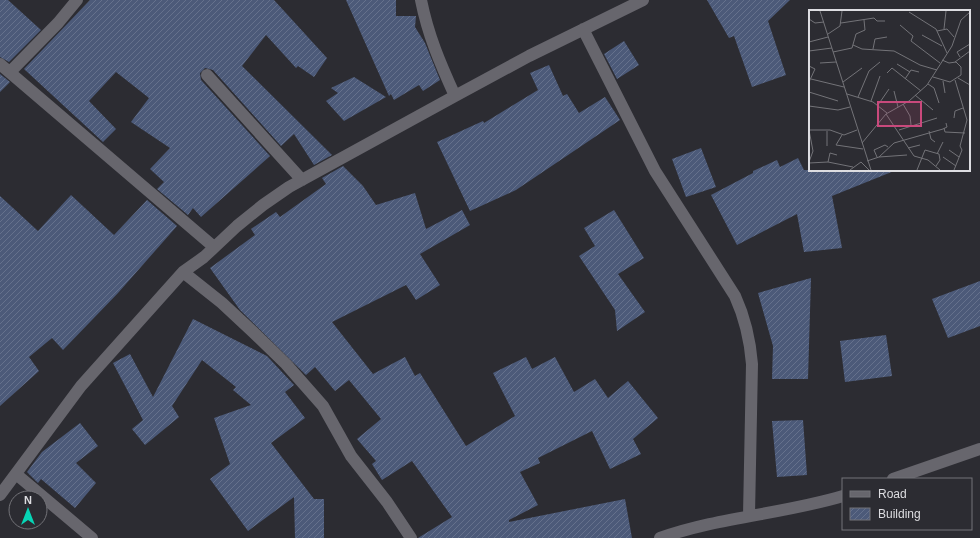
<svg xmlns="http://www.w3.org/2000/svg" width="980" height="538" viewBox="0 0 980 538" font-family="Helvetica,sans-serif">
<defs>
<pattern id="building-hatch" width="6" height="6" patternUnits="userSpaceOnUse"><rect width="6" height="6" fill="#4c5a79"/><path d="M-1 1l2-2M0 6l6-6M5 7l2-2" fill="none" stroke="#65718c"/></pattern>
</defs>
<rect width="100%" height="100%" fill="#2c2c32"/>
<path fill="url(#building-hatch)" d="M0,0H8L41,30L9,62L0,57Z
M90,0H274L327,58L314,77L298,66L296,68L266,35L242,66L332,155L314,165L294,134L281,146L213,70L205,68L200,73L201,80L270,156L201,217L193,208L188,215L157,189L164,182L150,169L170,148L131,122L149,98L116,72L89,101L116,129L103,142L24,69Z
M346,0H396V16H416L415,27L425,43L440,80L423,91L419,85L394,100L391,94L389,96Z
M707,0H790L768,21L786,75L752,87L734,36L729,38Z
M624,41L639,65L617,79L604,54Z
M549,65L563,96L567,94L579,113L605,97L620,120L516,190L470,211L437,142L483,121L484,123L538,90L530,73Z
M0,74L10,82L0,92Z
M354,77L386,97L344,121L326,101L338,93L331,88Z
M701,148L716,187L686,197L672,159Z
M798,158L804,170L894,171L832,196L842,248L804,252L797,214L737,245L711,195L753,173V171L777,160L780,167Z
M343,166L363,186L376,205L415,193L426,229L462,210L470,225L420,254L440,285L416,300L406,285L332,322L373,374L405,357L415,376L420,373L466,446L515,416L493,373L526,357L532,369L555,357L574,392L595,379L608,398L628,381L658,418L633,439L641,454L610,469L592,431L538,458L540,463L520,472L538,505L509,520V522L625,499L632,538H418L452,517L412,461L382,480L372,464L376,461L357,439L381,419L349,380L335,391L315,367L306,375L240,310L210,268L255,235L251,229L276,212L280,217L326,184L322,178Z
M71,195L114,235L147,200L177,226L118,293L63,350L52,338L29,357L39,371L0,406V196L38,231Z
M614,210L644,258L618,274L645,312L617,331L615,310L579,256L595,246L584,228Z
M811,278L808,379H772L773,346L758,293Z
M980,281V326L948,338L932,299Z
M193,319L267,356L294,385L285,392L305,418L271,443L314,499H324V538H295L294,497L248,531L210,479L230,464L214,418L251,405L233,390L236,387L202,360L172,406L179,417L145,445L132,429L143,420L113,363L130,354L153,397Z
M886,335L892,376L845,382L840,341Z
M803,420L807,475L777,477L772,421Z
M80,423L98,446L76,463L96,483L75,508L41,479L38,483L27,472L42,452Z"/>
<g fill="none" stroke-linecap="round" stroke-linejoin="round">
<path stroke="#67666d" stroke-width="12" d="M421,0C428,35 440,63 455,96
M583,29L655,171L735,296C745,318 750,339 752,364L749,515
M0,64L214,247
M10,72L58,23L77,0
M207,75L302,180
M183,272L222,303L252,331L286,364L323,406L351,456L387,502L411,538
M16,474L92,538
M893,479L980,449
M0,495L81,386L183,272L204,257L237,226L263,205L289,187L455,96L529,56L643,0
M660,538C719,517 783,514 843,496"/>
</g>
<g transform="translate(809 10)">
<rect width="161" height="161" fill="#2c2c32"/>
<path fill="none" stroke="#737378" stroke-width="1" d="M11,1L62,160M100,2L127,19L138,43M0,9L6,13L15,12M32,13L65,8L68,11H76M91,15L104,26L102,31L131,53M135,19L137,1M128,21L138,19L145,27M19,24L31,16L33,1M113,25L133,36M0,32L19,27M44,35L53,39L85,41L111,55L128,60M64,39L66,29L78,27M0,41L23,38M24,42L43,38L47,24L56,20L55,10M151,47L148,42L161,34M146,52L161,41M11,53L27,52M88,54L101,62M0,56L6,59L0,72M78,63L83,58L112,81M124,67L141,72L152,65V57L147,52L140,53L133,50M149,68L161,75M2,69L35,77M96,69L102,60L110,62M134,71L136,83M34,72L53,58M119,74L125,78L130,93M85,81L89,97M0,82L29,91M38,84L64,92L78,103M106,85L124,100M49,87L60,61L71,52M62,91L71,66M94,94L101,106L102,115M69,95L80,79M0,96L29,100L41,97M77,104L105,146L119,150L131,160M145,108L146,101L154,98M135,118L136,122L156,123M0,120H21L35,125L48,120M90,120L128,108M18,121V136M120,121L122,129L126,132M33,125L27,135L54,139M53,133L77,104L100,91L118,75L143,36L152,10L161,2M99,138L111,135M140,140L150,147M128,144L134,132M28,145L21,143L19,152L44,157M68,147L65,140L76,135L79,137M70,147L98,145M134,147L147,156M58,151L70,147L85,133L134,119L138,117L137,113M0,152L4,141L0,120M0,153L19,152M41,160L52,152L60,160M108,160L116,140L130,144L131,150L127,156M145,160L153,140L151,136L158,110L146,70"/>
<path fill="#c9497c" fill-opacity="0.15" stroke="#c9497c" stroke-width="2" d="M69,92H112V116H69Z"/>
<rect width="161" height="161" fill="none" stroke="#dddde1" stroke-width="2"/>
</g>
<rect x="842" y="478" width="130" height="52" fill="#2c2c32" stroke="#737378"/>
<rect x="850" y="491" width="20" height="6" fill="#67666d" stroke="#737378"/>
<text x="878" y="498" font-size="12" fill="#dddde1">Road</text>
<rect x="850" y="508" width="20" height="12" fill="url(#building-hatch)" stroke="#737378"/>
<text x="878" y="518" font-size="12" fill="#dddde1">Building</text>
<g transform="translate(28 510)"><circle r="19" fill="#2c2c32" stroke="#737378"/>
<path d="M0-3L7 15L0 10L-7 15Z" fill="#07d5b6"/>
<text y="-6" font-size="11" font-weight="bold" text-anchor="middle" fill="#dddde1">N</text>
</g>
</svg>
